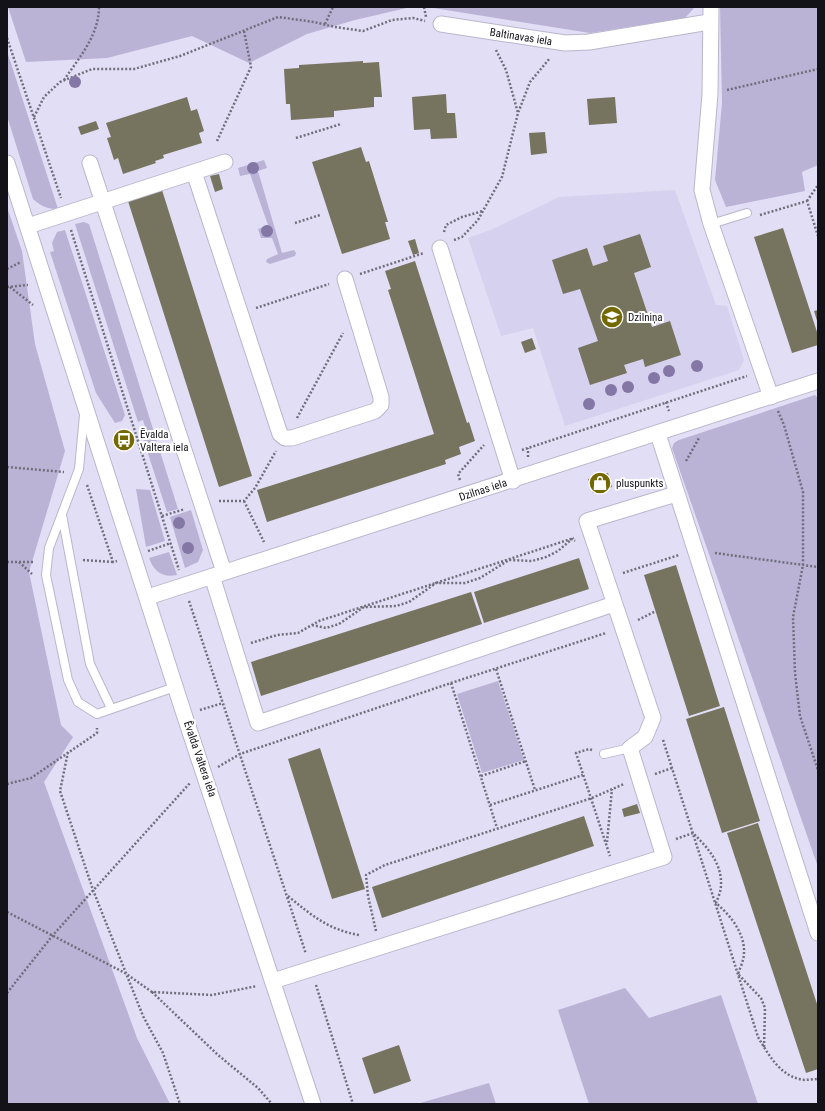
<svg xmlns="http://www.w3.org/2000/svg" width="825" height="1111" viewBox="0 0 825 1111" font-family="'Roboto Condensed',sans-serif">
<rect width="100%" height="100%" fill="#e2def5"/>
<path fill="#d6d1ee" d="M675,190L716,305L727,306L744,360L739,370L565,426L533,328L501,336L468,238L493,229L559,197Z"/>
<path fill="#bab3d6" d="M8,7H411L355,20L307,34L249,63L192,36L107,58L26,62Z
M427,7H695L685,18L590,33Z
M720,7H818V165L802,172L805,191L726,207L715,180L722,103Z
M7,51L58,209C48,209 42,207 33,199L7,116Z
M264,160L267,168L258,171L282,253L294,250L296,253L295,256L270,264L266,262L267,259L278,254L272,238H261L258,229L268,225L250,174L240,176L238,168Z
M7,207L22,251L35,344L65,451L29,572L61,725L73,737L44,782L137,1038L170,1104H7Z
M84,222L89,224L178,509L167,512L140,429L145,427L143,420L138,422L75,224Z
M65,230L125,415L122,421L115,423L96,393L50,252L54,251L52,243L57,232Z
M815,395L818,398V867L672,448L674,443L679,440Z
M136,489L150,490L165,541L146,547Z
M191,510L203,550L198,562L185,568L170,517Z
M169,552L177,575C163,578 154,572 149,558Z
M498,681L524,760L482,773L457,694Z
M625,988L649,1018L721,995L758,1104H589L558,1010Z
M489,1083L496,1104H417Z"/>
<path fill="#76735f" d="M363,61V63L379,62L382,97H374V107L334,111V117L291,120L290,104H286L284,69L299,68V65Z
M446,94L447,113H455L457,138L431,139L430,129L414,130L412,97Z
M187,97L191,111L197,109L204,131L199,133L202,143L163,155L164,158L155,161L156,163L123,174L118,158L114,160L107,138L111,137L106,123Z
M615,97L617,123L589,125L587,99Z
M96,121L99,129L81,135L78,127Z
M545,132L547,153L531,155L529,133Z
M361,147L366,162L369,161L388,222H385L390,239L342,254L312,162Z
M219,174L223,189L215,192L210,176Z
M162,190L252,476L219,487L128,201Z
M783,228L818,335V345L792,353L754,237Z
M640,234L651,267L634,273L652,327L670,321L681,355L645,367L643,359L624,365L627,373L590,385L578,348L598,341L580,289L563,294L552,260L587,248L593,266L608,261L603,246Z
M415,239L419,253L413,255L408,241Z
M415,261L467,423L469,422L475,441L459,447L461,454L445,460L446,464L267,522L257,490L434,434L388,290L391,289L385,271Z
M818,310V324L814,311Z
M532,338L536,349L525,353L521,342Z
M608,473L612,487L593,493L588,479Z
M579,558L589,589L484,623L474,592Z
M676,565L720,706L689,716L644,575Z
M471,592L482,624L261,696L251,662Z
M724,707L760,821L722,833L686,719Z
M320,748L365,889L332,899L288,759Z
M637,804L640,813L624,817L622,809Z
M584,816L594,846L382,918L372,887Z
M758,823L818,1007V1069L806,1073L727,833Z
M399,1045L411,1081L374,1094L362,1058Z"/>
<g fill="none" stroke-linecap="round" stroke-linejoin="round">
<g stroke="#bab6cc" stroke-width="10">
<path id="service" d="M711,224L747,213
M84,415L79,469L49,548L46,575L68,680L78,702L97,714L175,687
M62,515L90,664L111,708
M604,754L630,748"/>
</g>
<g stroke="#bab6cc" stroke-width="17">
<path id="minor" d="M711,7L710,94L702,190L711,224L771,397
M441,24L565,43L589,42L709,22
M7,163L184,714L313,1104
M90,163L224,572
M194,172L225,162
M28,226L194,172L280,434L285,438H292L375,411L381,405V397L345,279
M440,248L513,481
M658,434L818,933
M212,576L258,723L614,604
M148,597L818,381
M273,981L664,857L630,748L645,737L653,718L587,521L676,494"/>
</g>
<path stroke="#706e7c" stroke-width="2.5" stroke-dasharray="2 2" stroke-linecap="butt" d="M424,7L426,17
M325,24L333,7
M7,38L61,198
M496,50L506,70L518,113
M64,80C79,58 99,35 99,7
M727,90L818,69
M34,117L44,97L60,82L92,69H134L180,56L278,17L314,22L335,27L363,31L392,20L413,18L425,21
M296,138L341,124
M217,141L251,67L244,31
M807,201L818,185
M760,215L807,201L818,236
M295,223L320,215
M71,230L179,570
M444,232L446,225L462,217L483,211
M454,240L462,237L478,220L502,177L518,113L530,82L550,58
M7,269L21,262
M360,274L424,253
M7,287L28,285
M10,287L33,305
M256,308L329,284
M666,402L669,411
M778,411L784,425L803,492V565L793,617L795,673L800,716L818,770
M297,418L343,333
M522,450L747,376
M528,457V448
M686,461L699,438
M7,467L64,472
M460,480L458,474L484,445
M87,485L113,562L117,561
M219,501H244L255,488L276,451
M244,501L264,542
M162,516L185,509
M148,551L171,543
M715,553L818,567
M83,560L113,562
M7,562H34
M19,562L32,574
M623,573L679,555
M189,601L306,954
M638,620L656,611
M312,625L326,628L339,624L364,607L396,606L409,602L436,583H465L480,578L509,560L532,561L546,557L558,551L572,539L575,541
M251,643L277,635L298,633L319,621L574,538
M496,669L535,790
M451,683L497,828
M200,710L223,703
M663,740L758,1037C768,1054 779,1074 799,1079C805,1081 812,1079 818,1079
M592,750L589,749L576,753L610,856
M68,752L60,791L93,890L143,1016L163,1053L180,1104
M218,767L240,754L451,683L606,633
M655,774L672,768
M481,776L526,761
M7,784L31,778L97,733V728
M490,805L583,775
M676,839L693,833C707,847 722,863 721,885C721,891 718,898 716,903C730,915 745,933 744,953C744,960 740,968 738,974L761,998L765,1008L764,1048
M607,842L612,789
M288,896C311,915 329,930 359,935
M7,912L125,973L152,992L212,995L257,986
M376,931L368,896L366,875L385,865L592,798L624,784
M316,985L353,1104
M152,992L218,1055L258,1088L272,1104
M7,993L53,935L190,783"/>
<use href="#service" stroke="#fff" stroke-width="8"/>
<use href="#minor" stroke="#fff" stroke-width="15"/>
</g>
<g fill="#8477a5">
<circle cx="75" cy="82" r="6"/>
<circle cx="253" cy="168" r="6"/>
<circle cx="267" cy="231" r="6"/>
<circle cx="697" cy="366" r="6"/>
<circle cx="669" cy="371" r="6"/>
<circle cx="654" cy="378" r="6"/>
<circle cx="628" cy="387" r="6"/>
<circle cx="611" cy="390" r="6"/>
<circle cx="589" cy="404" r="6"/>
<circle cx="179" cy="523" r="6"/>
<circle cx="188" cy="548" r="6"/>
</g>
<defs>
<g id="school-disc" transform="scale(1.15)"><circle r="9.5" fill="#746800" stroke="#fff"/><path d="M0-5L7-2L0 1L-7-2ZM-4 1L0 2.5L4 1V4Q0 6-4 4Z" fill="#fff"/></g>
<g id="bus-disc" transform="scale(1.15)"><circle r="9.5" fill="#746800" stroke="#fff"/><path d="M-5-6H5V4H4V6H2V4H-2V6H-4V4H-5ZM-3.5-4V0h7V-4ZM-3.5 1.2v1.5H-2V1.2ZM2 1.2v1.5H3.5V1.2Z" fill="#fff"/></g>
<g id="shop-disc" transform="scale(1.15)"><circle r="9.5" fill="#746800" stroke="#fff"/><path d="M-5-2.5h2.3a2.7 3.5 0 0 1 5.4 0H5L5.5 6h-11ZM-1.5-2.5h3a1.5 2.3 0 0 0-3 0Z" fill="#fff"/></g>
</defs>
<g fill-rule="evenodd">
<use href="#school-disc" x="612" y="317"/>
<use href="#bus-disc" x="124" y="440"/>
<use href="#shop-disc" x="600" y="483"/>
</g>
<g text-anchor="middle" dominant-baseline="central" stroke-width="4" stroke-linejoin="round" paint-order="stroke">
<g font-size="11" fill="#131219" stroke="#fff">
<text transform="translate(521 37) rotate(9)">Baltinavas iela</text>
<text transform="translate(483 490) rotate(-18)">Dzilnas iela</text>
<text transform="translate(200 759) rotate(71)">Ēvalda Valtera iela</text>
</g>
<g font-size="11" fill="#131219" stroke="#fff" text-anchor="start">
<text x="628" y="317">Dzilniņa</text>
<text x="140" y="434">Ēvalda<tspan x="140" dy="13">Valtera iela</tspan></text>
<text x="616" y="483">pluspunkts</text>
</g>
</g>
<rect width="825" height="1111" fill="none" stroke="#131219" stroke-width="16"/>
</svg>
